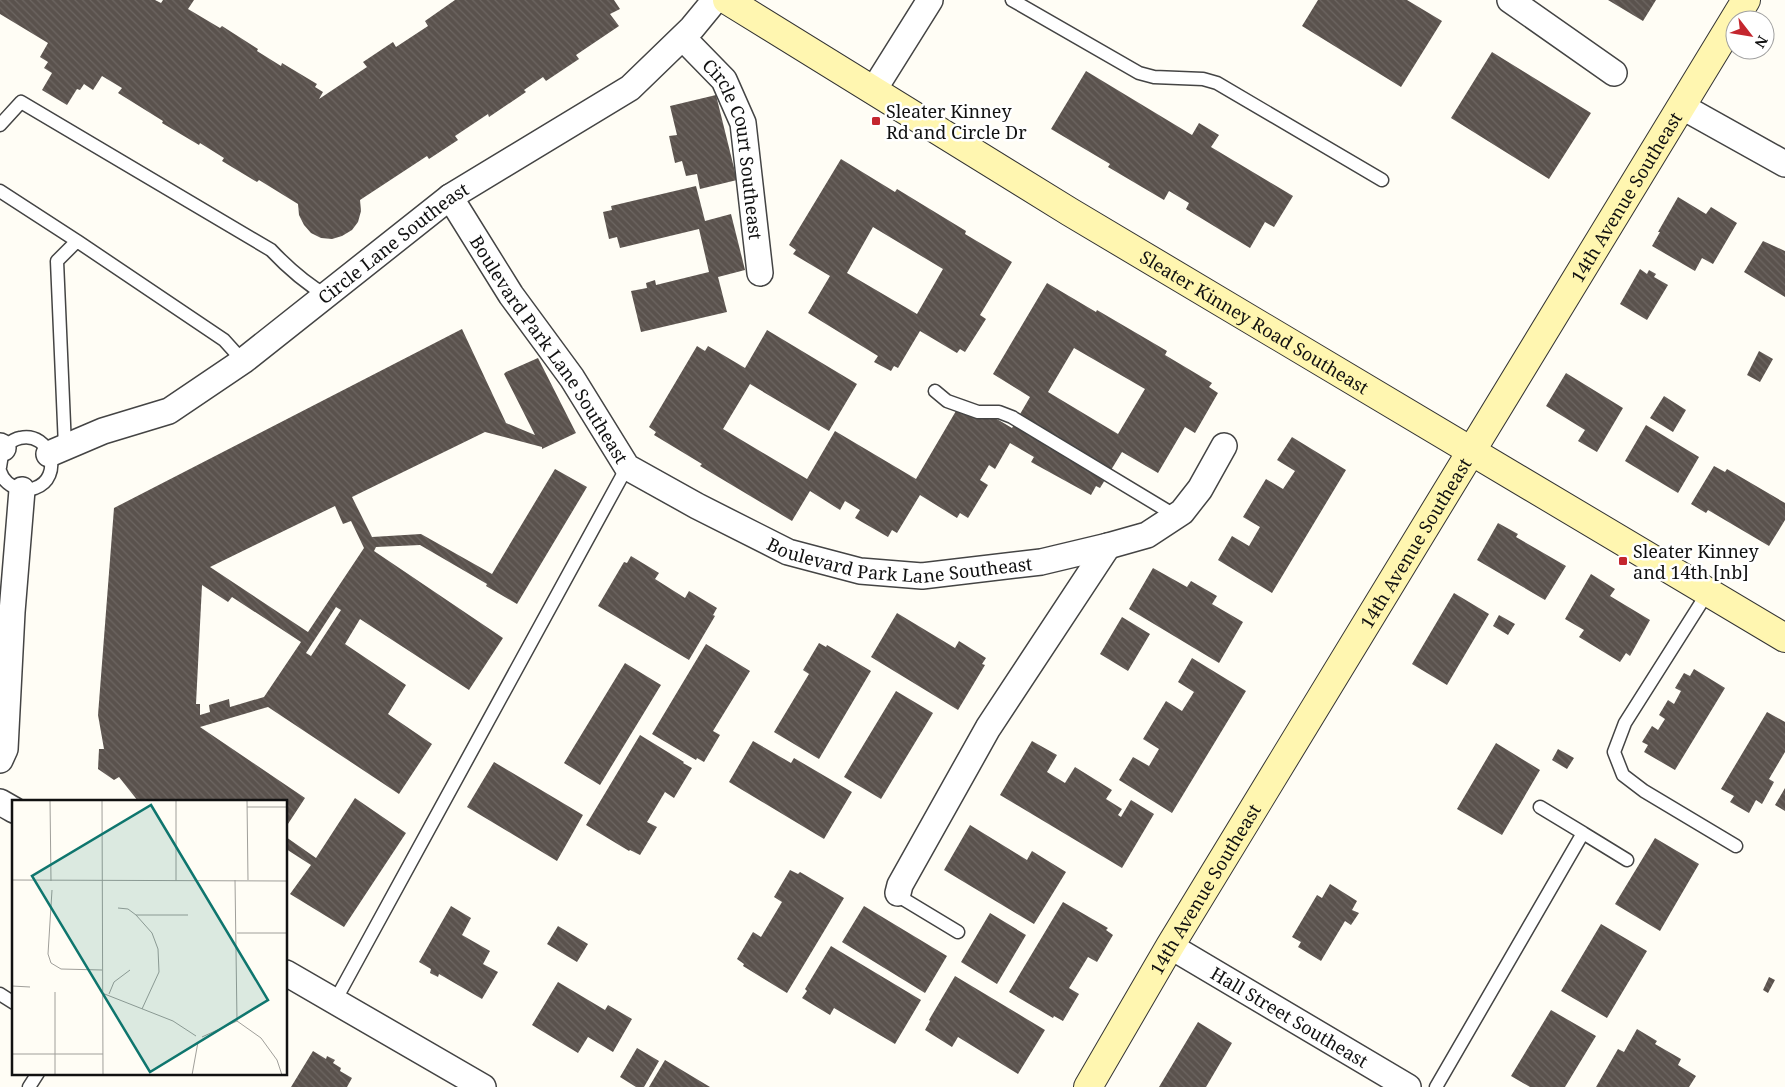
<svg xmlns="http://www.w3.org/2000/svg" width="1785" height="1087" viewBox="0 0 1785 1087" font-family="'Noto Serif',serif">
<defs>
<pattern id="building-back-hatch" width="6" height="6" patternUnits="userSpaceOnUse" patternTransform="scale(1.25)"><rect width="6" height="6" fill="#5a524d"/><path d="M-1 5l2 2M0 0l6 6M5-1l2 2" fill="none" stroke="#6d6662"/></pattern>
</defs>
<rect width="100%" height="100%" fill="#fffdf5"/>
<path fill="url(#building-back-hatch)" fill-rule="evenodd" d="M0,0H155L161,3L163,0H194L188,9L220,28L222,26L258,49L257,51L281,66L282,63L317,84L315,87L323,92L319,99L367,67L363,62L393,42L396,47L428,26L425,21L455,0H614L620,9L610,14L619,26L576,55L579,59L546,81L543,77L524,90L526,92L489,117L488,114L455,136L458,140L429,159L427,156L360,200L361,211L358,222L352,230L342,236L332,239L321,238L311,233L304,225L299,215L298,204L259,180L257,182L222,161L224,158L200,143L199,145L162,123L163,121L118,93L122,88L102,76L93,90L84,84L80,90L77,89L67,105L42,90L52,73L44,68L48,62L40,57L48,43L0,14Z
M1318,0H1407L1442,21L1401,87L1302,26Z
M1608,0H1656L1643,21Z
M1492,52L1591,113L1549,179L1451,118Z
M1086,71L1192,135L1199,123L1219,135L1211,147L1293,196L1274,227L1265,222L1250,248L1186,209L1189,203L1169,191L1164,200L1108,167L1110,164L1051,129Z
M716,95L737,180L700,189L697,174L686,176L682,161L675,163L669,136L677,135L670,106Z
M841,159L895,192L897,189L966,231L965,234L1012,262L980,315L986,319L965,352L960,349L957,353L920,331L898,368L894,366L891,371L874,362L878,356L808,313L830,276L793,254L796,250L789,245ZM873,227L943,269L917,314L847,273Z
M696,186L705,221L731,214L745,270L718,277L727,312L641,332L631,291L647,288L646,283L655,280L656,285L709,272L699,229L620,248L617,237L609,239L603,212L612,210L611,206Z
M1678,197L1706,214L1711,207L1737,223L1713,264L1702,258L1695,271L1652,246L1660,232H1658Z
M1763,241L1785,251V297L1744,272Z
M1640,269L1647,274L1649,270L1656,274L1654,277L1668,285L1647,320L1620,304Z
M1047,283L1096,312L1097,310L1167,351L1165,355L1212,383L1209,387L1218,393L1195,433L1185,427L1158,473L1122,452L1100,488L1096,486L1091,495L1031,462L1034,457L1010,443L995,469L989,465L980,480L988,485L968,518L960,513L957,518L920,495L897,533L892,530L888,537L855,518L860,510L845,501L840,510L810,491L792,521L700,466L702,464L654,435L656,432L649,427L697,346L705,351L708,346L745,368L767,330L857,384L829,431L750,384L723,429L807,479L835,431L916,479L963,399L1012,428L1030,397L993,374ZM1074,348L1145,389L1118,434L1048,392Z
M462,329L506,423L535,435L504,374L506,372L538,358L576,433L542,449V447L485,432L352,497L372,537L421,534L492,574L555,469L587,487L517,604L486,586L487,584L420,545L376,547L374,551L503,638L469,690L360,619L345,644L406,685L388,714L432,744L399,794L268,707L200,727L305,798L286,827V801H138L119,777L114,780L98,769L99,749H104L98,715L114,508ZM335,506L343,524L351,521L364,548L308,632L210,567ZM202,585L228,602L232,597L301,642L264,697L230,707L229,699L209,705L210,712L200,715V704H196ZM336,607L341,610L311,656L306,653Z
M1759,351L1773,359L1760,382L1747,375Z
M1566,373L1623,408L1597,452L1578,441L1585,430L1546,406Z
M1664,396L1686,410L1673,432L1650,418Z
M1646,425L1699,457L1678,493L1625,461Z
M1292,437L1346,470L1272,593L1218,560L1232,536L1249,546L1260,527L1243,517L1266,479L1283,489L1295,471L1277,460Z
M1714,466L1725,472L1727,469L1785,503V520L1769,546L1708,510L1706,513L1691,504Z
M1498,523L1518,534L1516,537L1566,566L1545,600L1477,560Z
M631,556L659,573L655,579L685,598L689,591L717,608L713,615L715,616L689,660L598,606L624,562L627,563Z
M1153,568L1187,587L1191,581L1217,596L1212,604L1243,622L1219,663L1129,609Z
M1591,574L1615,589L1610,596L1650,620L1630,656L1626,653L1620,662L1579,637L1584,630L1565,619Z
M1454,593L1489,614L1447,685L1412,664Z
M897,613L955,648L959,641L986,658L982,664L985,665L958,710L871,657Z
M1499,615L1515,624L1508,635L1493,626Z
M1122,617L1150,634L1128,671L1100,654Z
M819,643L826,647L827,645L871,671L819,759L774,732L809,674L803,670Z
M706,644L750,671L713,731L720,735L704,762L697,758L696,760L652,734Z
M1192,658L1246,691L1172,813L1119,780L1133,757L1149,766L1159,749L1143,739L1166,701L1182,711L1194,692L1178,682Z
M625,663L661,685L600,785L564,763Z
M1694,669L1725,688L1675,770L1644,752L1648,745L1642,742L1652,726L1658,730L1665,719L1659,715L1668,700L1674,704L1681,691L1675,688L1684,673L1690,676Z
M896,691L933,713L881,799L844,777Z
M1767,712L1785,722V752L1769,779L1774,782L1762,804L1756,800L1749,813L1730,802L1734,796L1721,789Z
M640,735L684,762L683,763L692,768L674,798L665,792L647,822L657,827L640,855L630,850L629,851L586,825Z
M753,741L791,763L794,758L852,792L824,839L729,782Z
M1032,741L1057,755L1047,772L1065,783L1075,767L1112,790L1106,799L1122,809L1118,815L1121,817L1131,800L1154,814L1122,868L1000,795Z
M1496,743L1540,770L1502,835L1457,809Z
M1558,749L1574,758L1567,769L1552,760Z
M494,762L583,815L557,861L467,807Z
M1785,788V811L1775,805Z
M355,798L406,833L344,927L290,894L311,865L286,849V837L316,858Z
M970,825L1027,860L1032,851L1066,872L1034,924L944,870Z
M1655,838L1699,864L1660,931L1615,904Z
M790,870L798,874L800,872L844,898L787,993L743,966L744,964L737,959L753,932L761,937L782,902L774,897Z
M1330,884L1357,901L1352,910L1359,913L1351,925L1345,921L1321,961L1298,947L1301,942L1292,937L1317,895L1322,898Z
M1063,902L1108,928L1106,930L1113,935L1097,962L1088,957L1069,988L1079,994L1063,1021L1054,1016L1053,1018L1009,992Z
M451,906L471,918L462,935L490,951L483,964L498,972L482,999L439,974L438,977L430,973L431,969L419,962Z
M864,906L947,956L925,993L842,942Z
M990,913L1026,935L997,984L961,962Z
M1601,924L1647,951L1607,1018L1561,991Z
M558,926L588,944L577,962L547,944Z
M831,946L921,1000L895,1044L834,1008L830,1015L802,998L807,991L805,989Z
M955,976L1045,1030L1018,1074L958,1037L952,1047L925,1030L930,1021L929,1020Z
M1769,977L1775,980L1768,993L1763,990Z
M558,982L605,1010L608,1005L632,1019L613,1052L588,1037L578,1053L532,1025Z
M1551,1010L1596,1036L1565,1087H1530L1511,1076Z
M1198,1022L1232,1043L1206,1087H1159Z
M1637,1029L1657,1041L1655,1044L1681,1059L1678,1065L1696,1076L1689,1087H1596L1618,1049L1624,1052Z
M637,1048L659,1061L644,1087H636L620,1077Z
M313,1051L326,1059L327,1056L335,1060L333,1063L341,1068L340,1071L352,1078L347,1087H291Z
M665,1060L710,1087H649Z"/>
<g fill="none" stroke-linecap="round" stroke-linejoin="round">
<g stroke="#444" stroke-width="15">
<path id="lane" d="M1012,0L1139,73L1154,77L1203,79L1217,83L1382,180
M0,125L21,102L271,250C288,268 305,283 327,296
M0,191L77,241
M935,391L947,401L978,412H999L1012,417L1176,516
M65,447L57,261L77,241L224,340L243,361
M0,467L3,448C8,444 13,439 20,438C51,431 64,478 35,488C30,490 24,491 19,489C10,486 3,481 0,471
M1708,592L1625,723L1614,752L1623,775L1644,791L1736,846
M1583,833L1627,860
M898,893L905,900L958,932
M0,994L14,1003
M335,1001L627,467
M29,1087L38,1073
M1436,1087L1583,833L1540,807"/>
</g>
<g stroke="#444" stroke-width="28">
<g id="street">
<path d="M1510,0L1614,73"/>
<path id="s1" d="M683,38L724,80L743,123L760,273"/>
<path d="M873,91L930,0"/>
<path d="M1681,106L1785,164"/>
<path id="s2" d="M450,197L511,295L572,378L627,467L697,506L788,552L860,571L922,576L1041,562L1108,546L1147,535L1182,512L1200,489L1224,446"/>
<path d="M0,446L3,448"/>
<path id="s3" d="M49,454L103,431L169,411L243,361L450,197L630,88L692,28L715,0"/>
<path d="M0,760L5,749L12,612L22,490"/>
<path d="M0,802L14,810"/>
<path d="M898,893L900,885L988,728L1108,546"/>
<path id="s4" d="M1170,946L1408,1087"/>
<path d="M286,973L483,1087"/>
</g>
</g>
<g stroke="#333" stroke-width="30">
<g id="secondary">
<path id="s5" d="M727,0L1070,212L1785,638"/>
<path id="s6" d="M1088,1087L1170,946L1746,0"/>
</g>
</g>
<use href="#lane" stroke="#fff" stroke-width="12"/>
<use href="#street" stroke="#fff" stroke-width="25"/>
<use href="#secondary" stroke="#fff6b0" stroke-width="28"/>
</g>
<g fill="#c4262e" stroke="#fff" stroke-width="2">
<rect x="871" y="116" width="10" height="10" rx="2.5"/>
<rect x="1618" y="556" width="10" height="10" rx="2.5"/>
</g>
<g text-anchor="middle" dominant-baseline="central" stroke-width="5" stroke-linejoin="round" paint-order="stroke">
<g font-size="18" fill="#111" stroke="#fff" text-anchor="start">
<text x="886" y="111">Sleater Kinney<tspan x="886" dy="21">Rd and Circle Dr</tspan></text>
<text x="1633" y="551">Sleater Kinney<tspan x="1633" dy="21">and 14th [nb]</tspan></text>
</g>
<g font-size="18" fill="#111" stroke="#fff">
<text stroke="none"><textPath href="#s1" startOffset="128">Circle Court Southeast</textPath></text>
<text stroke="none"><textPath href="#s6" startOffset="1040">14th Avenue Southeast</textPath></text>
<text stroke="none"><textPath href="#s3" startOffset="408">Circle Lane Southeast</textPath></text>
<text stroke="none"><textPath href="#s5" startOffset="618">Sleater Kinney Road Southeast</textPath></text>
<text stroke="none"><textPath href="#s2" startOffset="182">Boulevard Park Lane Southeast</textPath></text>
<text stroke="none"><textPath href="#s6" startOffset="635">14th Avenue Southeast</textPath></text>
<text stroke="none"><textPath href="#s2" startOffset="618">Boulevard Park Lane Southeast</textPath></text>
<text stroke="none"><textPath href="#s6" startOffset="230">14th Avenue Southeast</textPath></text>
<text stroke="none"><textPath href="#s4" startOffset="139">Hall Street Southeast</textPath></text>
</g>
</g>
<g transform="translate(12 800)">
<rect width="275" height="275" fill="#fffdf5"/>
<path fill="none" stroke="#a09f9a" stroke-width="1" d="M38,0L39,81M90,0L91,275M164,0V81M235,0L236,80M235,7H275M0,80L275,81M223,80L225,221M40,90L36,154L39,163L49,169L90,170M106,108L116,109L124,115L140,133L146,149L147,172L130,209M124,115H176M225,133H275M0,186L18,187M90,193L161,221L184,236M97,194L102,182L118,170M190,237L225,221L249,238L265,260L270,275M0,254H91M43,275V192M180,275L186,242"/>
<path fill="#0f766e" fill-opacity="0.15" stroke="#0f766e" stroke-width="2.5" d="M139,5L256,200L138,272L20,76Z"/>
<rect width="275" height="275" fill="none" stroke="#111" stroke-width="2.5"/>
</g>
<g transform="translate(1750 35) rotate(121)"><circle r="24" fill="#ffffff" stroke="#a0a0a0"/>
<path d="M0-4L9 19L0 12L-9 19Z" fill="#c4262e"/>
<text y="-8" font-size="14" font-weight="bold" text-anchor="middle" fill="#111111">N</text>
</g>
</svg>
